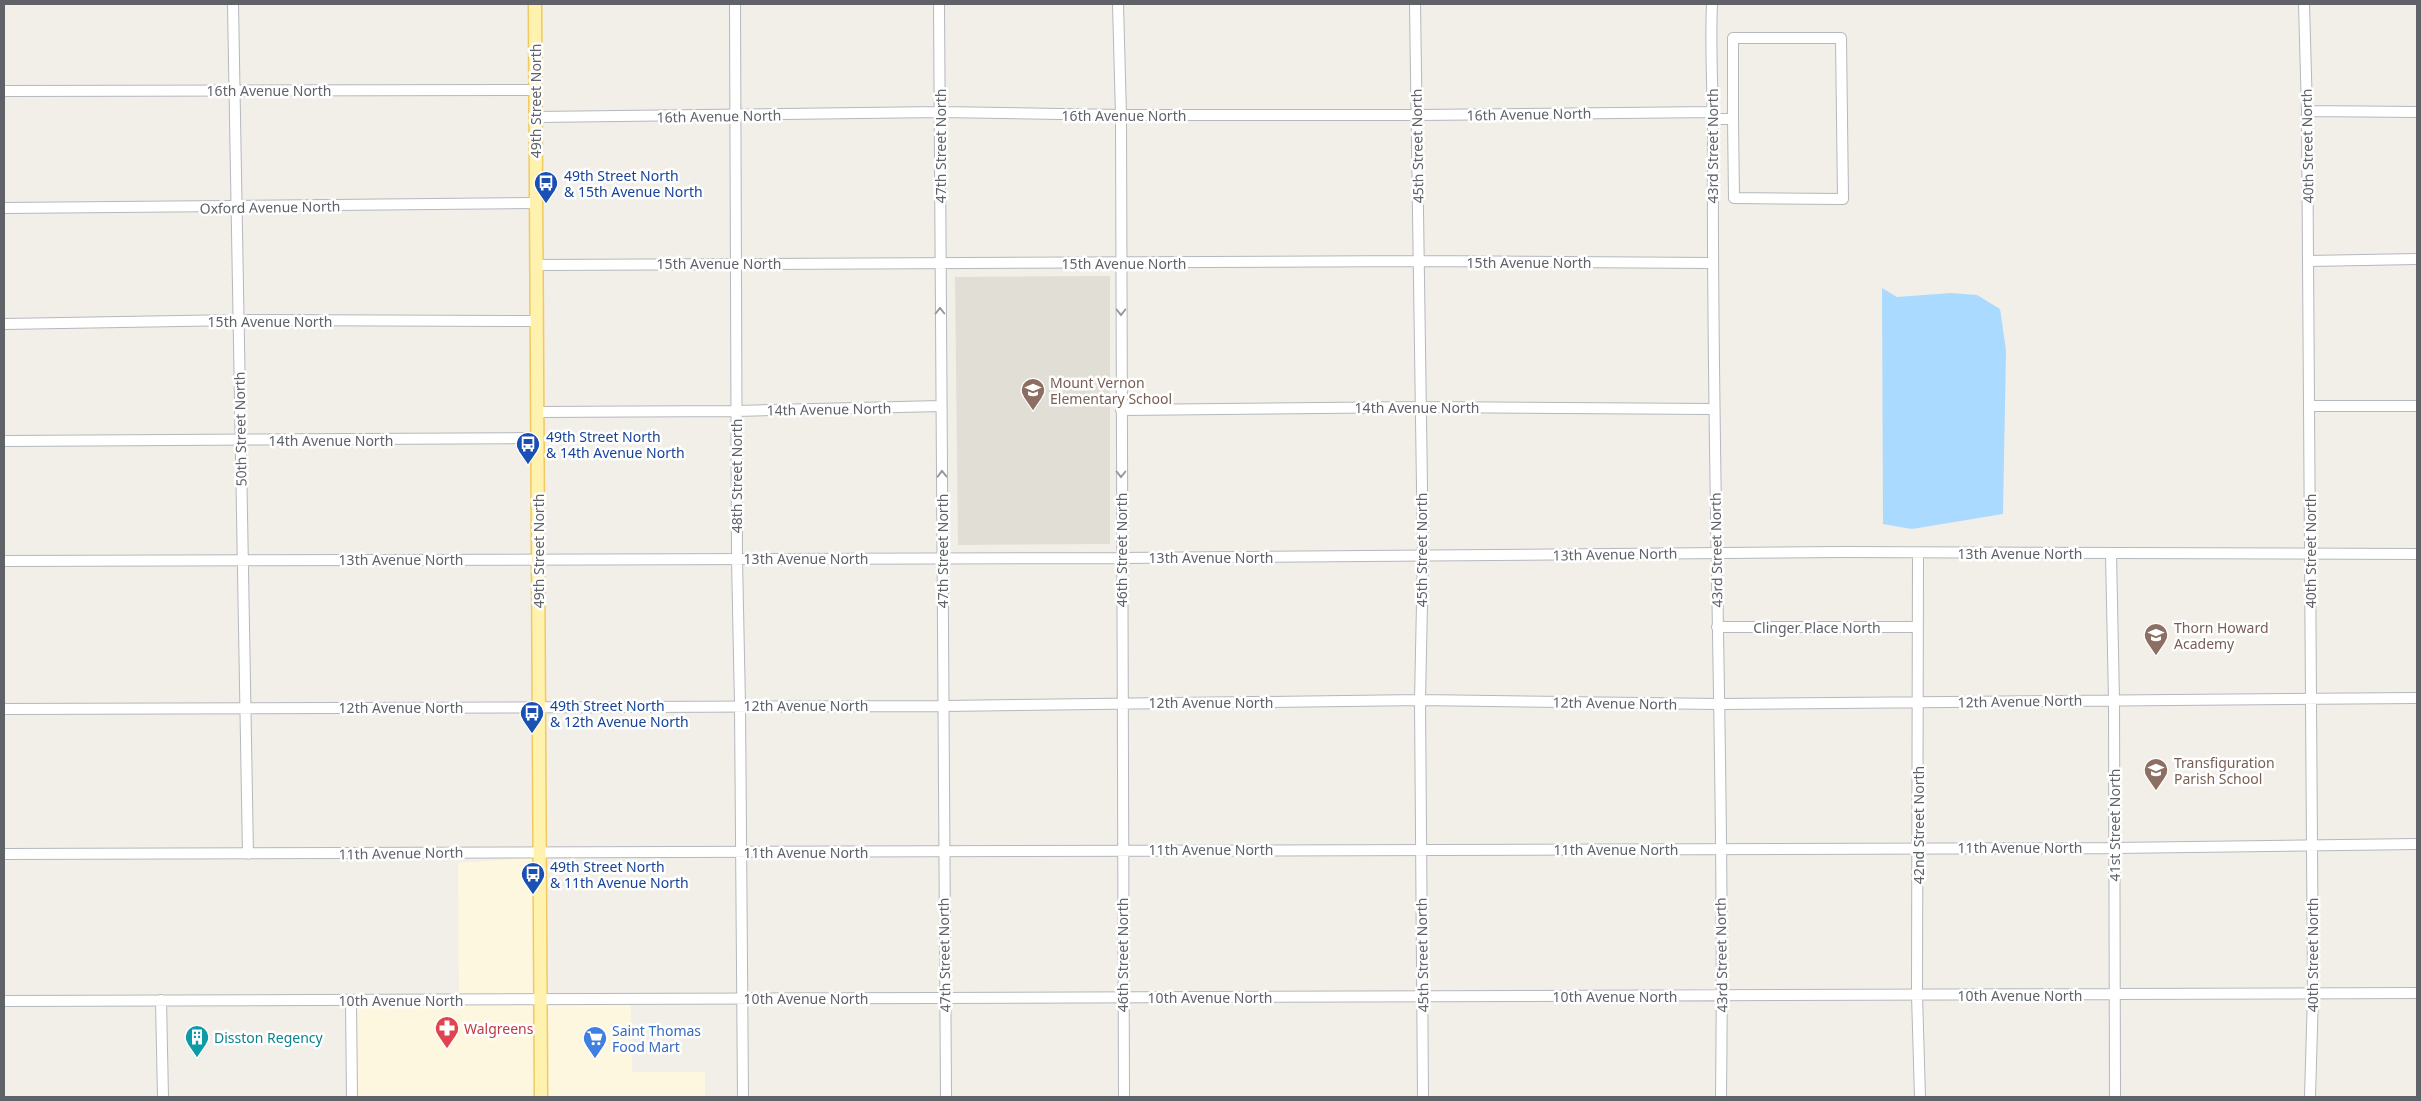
<svg xmlns="http://www.w3.org/2000/svg" width="2421" height="1101" viewBox="0 0 2421 1101" font-family="'Noto Sans',sans-serif">
<rect width="100%" height="100%" fill="#f1efe8"/>
<path fill="#fef7e0" d="M535,857L536,993L459,994L458,863Z
M631,1004L632,1072H705V1097H546V1005Z
M356,1005H536V1097H357Z"/>
<path fill="#e1ded6" d="M1110,276V544L958,545L955,277Z"/>
<path fill="#aadaff" d="M1882,288L1897,297L1951,293L1977,295L2000,309L2006,350L2003,514L1912,529L1883,524Z"/>
<g fill="none" stroke-linecap="round" stroke-linejoin="round">
<g stroke="#b5b8bc" stroke-width="12">
<path id="minor" d="M233,4L248,854
M735,4L737,559L740,705L743,1097
M939,4L946,1097
M1118,4L1121,115L1124,1097
M1415,4L1423,556L1420,700L1423,1097
M1712,4C1710,48 1713,92 1713,136C1711,456 1725,777 1721,1097
M2304,4L2307,111L2313,994L2310,1097
M4,91L535,90
M2307,111L2417,112
M536,117L940,112L1121,115H1416L1713,112
M1713,119H1733V38H1841L1843,199L1734,198L1733,119
M4,208L536,203
M2308,261L2417,259
M536,265L1419,261L1712,263
M4,324L238,320L537,321
M2309,406H2417
M1121,410L1420,407L1713,409
M537,412L736,411L941,406
M4,441L537,438
M1918,553L1917,995L1920,1097
M2111,553L2114,700L2115,1097
M4,561L1121,558L1842,552L2417,554
M1717,627H1918
M4,709L943,706L1420,700L1718,704L2417,698
M4,854L2114,848L2417,844
M161,1000L163,1097
M351,1000L352,1097
M4,1001L2417,993"/>
</g>
<g stroke="#f2c960" stroke-width="15">
<path id="major" d="M535,4L541,1097"/>
</g>
<use href="#minor" stroke="#fff" stroke-width="10"/>
<use href="#major" stroke="#fff2af" stroke-width="12"/>
</g>
<defs><path id="oneway-chevron" d="M-2-3.5L2.5 0L-2 3.5" fill="none" stroke-width="1.6" stroke-linecap="round" stroke-linejoin="round" transform="scale(1.25)"/></defs>
<g stroke="#979a9d">
<use href="#oneway-chevron" transform="translate(940 311) rotate(-90)"/>
<use href="#oneway-chevron" transform="translate(1121 312) rotate(90)"/>
<use href="#oneway-chevron" transform="translate(942 474) rotate(-91)"/>
<use href="#oneway-chevron" transform="translate(1121 474) rotate(90)"/>
</g>
<defs>
<g id="bus-pin" transform="scale(1.25)"><path d="M0 17L-7.5 6A9.5 9.5 0 1 1 7.5 6Z" fill="#1a4fb4" stroke="#fff"/><path d="M-5-6H5V4H4V6H2V4H-2V6H-4V4H-5ZM-3.5-4V0h7V-4ZM-3.5 1.2v1.5H-2V1.2ZM2 1.2v1.5H3.5V1.2Z" fill="#fff"/></g>
<g id="school-pin" transform="scale(1.25)"><path d="M0 17L-7.5 6A9.5 9.5 0 1 1 7.5 6Z" fill="#8d6e63" stroke="#fff"/><path d="M0-5L7-2L0 1L-7-2ZM-4 1L0 2.5L4 1V4Q0 6-4 4Z" fill="#fff"/></g>
<g id="pharmacy-pin" transform="scale(1.25)"><path d="M0 17L-7.5 6A9.5 9.5 0 1 1 7.5 6Z" fill="#e0444e" stroke="#fff"/><path d="M-2-6h4v4h4v4h-4v4h-4v-4h-4v-4h4Z" fill="#fff"/></g>
<g id="building-pin" transform="scale(1.25)"><path d="M0 17L-7.5 6A9.5 9.5 0 1 1 7.5 6Z" fill="#0f9aa8" stroke="#fff"/><path d="M-4-6H4V6H1V3H-1V6H-4ZM-2.5-4.3h1.7v1.8h-1.7ZM.8-4.3h1.7v1.8H.8ZM-2.5-1h1.7V.8h-1.7ZM.8-1h1.7V.8H.8Z" fill="#fff"/></g>
<g id="supermarket-pin" transform="scale(1.25)"><path d="M0 17L-7.5 6A9.5 9.5 0 1 1 7.5 6Z" fill="#3f7fe0" stroke="#fff"/><path d="M-6-5.5h2.5l.6 2H6L4.5 2H-2.5L-4.4-4H-6ZM-1.5 3.2a1.3 1.3 0 1 0 .1 0ZM3 3.2a1.3 1.3 0 1 0 .1 0Z" fill="#fff"/></g>
</defs>
<g fill-rule="evenodd">
<use href="#bus-pin" x="546" y="183"/>
<use href="#school-pin" x="1033" y="390"/>
<use href="#bus-pin" x="528" y="444"/>
<use href="#school-pin" x="2156" y="635"/>
<use href="#bus-pin" x="532" y="713"/>
<use href="#school-pin" x="2156" y="770"/>
<use href="#bus-pin" x="533" y="874"/>
<use href="#pharmacy-pin" x="447" y="1028"/>
<use href="#building-pin" x="197" y="1037"/>
<use href="#supermarket-pin" x="595" y="1038"/>
</g>
<g text-anchor="middle" dominant-baseline="central" stroke-width="5" stroke-linejoin="round" paint-order="stroke">
<g font-size="14" fill="#5f6368" stroke="#fff">
<text x="269" y="90">16th Avenue North</text>
<text transform="translate(535 101) rotate(-90)">49th Street North</text>
<text transform="translate(1529 114) rotate(-1)">16th Avenue North</text>
<text x="1124" y="115">16th Avenue North</text>
<text transform="translate(719 116) rotate(-1)">16th Avenue North</text>
<text transform="translate(940 146) rotate(-90)">47th Street North</text>
<text transform="translate(1417 146) rotate(-91)">45th Street North</text>
<text transform="translate(1712 146) rotate(-90)">43rd Street North</text>
<text transform="translate(2307 146) rotate(-91)">40th Street North</text>
<text transform="translate(270 207) rotate(-1)">Oxford Avenue North</text>
<text x="1529" y="262">15th Avenue North</text>
<text x="719" y="263">15th Avenue North</text>
<text x="1124" y="263">15th Avenue North</text>
<text x="270" y="321">15th Avenue North</text>
<text x="1417" y="407">14th Avenue North</text>
<text transform="translate(829 409) rotate(-1)">14th Avenue North</text>
<text transform="translate(240 429) rotate(-91)">50th Street North</text>
<text x="331" y="440">14th Avenue North</text>
<text transform="translate(736 476) rotate(-90)">48th Street North</text>
<text transform="translate(1121 550) rotate(-90)">46th Street North</text>
<text transform="translate(1421 550) rotate(-90)">45th Street North</text>
<text transform="translate(1716 550) rotate(-91)">43rd Street North</text>
<text transform="translate(538 551) rotate(-90)">49th Street North</text>
<text transform="translate(942 551) rotate(-90)">47th Street North</text>
<text transform="translate(2310 551) rotate(-90)">40th Street North</text>
<text x="2020" y="553">13th Avenue North</text>
<text transform="translate(1615 554) rotate(-1)">13th Avenue North</text>
<text x="1211" y="557">13th Avenue North</text>
<text x="806" y="558">13th Avenue North</text>
<text x="401" y="559">13th Avenue North</text>
<text x="1817" y="627">Clinger Place North</text>
<text transform="translate(2020 701) rotate(-1)">12th Avenue North</text>
<text x="1211" y="702">12th Avenue North</text>
<text transform="translate(1615 703) rotate(1)">12th Avenue North</text>
<text x="806" y="705">12th Avenue North</text>
<text x="401" y="707">12th Avenue North</text>
<text transform="translate(1918 825) rotate(-90)">42nd Street North</text>
<text transform="translate(2114 825) rotate(-90)">41st Street North</text>
<text x="2020" y="847">11th Avenue North</text>
<text x="1211" y="849">11th Avenue North</text>
<text x="1616" y="849">11th Avenue North</text>
<text x="806" y="852">11th Avenue North</text>
<text transform="translate(401 853) rotate(-1)">11th Avenue North</text>
<text transform="translate(944 955) rotate(-91)">47th Street North</text>
<text transform="translate(1122 955) rotate(-90)">46th Street North</text>
<text transform="translate(1422 955) rotate(-91)">45th Street North</text>
<text transform="translate(1721 955) rotate(-91)">43rd Street North</text>
<text transform="translate(2312 955) rotate(-90)">40th Street North</text>
<text x="2020" y="995">10th Avenue North</text>
<text x="1615" y="996">10th Avenue North</text>
<text x="1210" y="997">10th Avenue North</text>
<text x="806" y="998">10th Avenue North</text>
<text x="401" y="1000">10th Avenue North</text>
</g>
<g font-size="14" fill="#164399" stroke="#fff" text-anchor="start">
<text x="564" y="175">49th Street North<tspan x="564" dy="16">&amp; 15th Avenue North</tspan></text>
<text x="546" y="436">49th Street North<tspan x="546" dy="16">&amp; 14th Avenue North</tspan></text>
<text x="550" y="705">49th Street North<tspan x="550" dy="16">&amp; 12th Avenue North</tspan></text>
<text x="550" y="866">49th Street North<tspan x="550" dy="16">&amp; 11th Avenue North</tspan></text>
</g>
<g font-size="14" fill="#785e54" stroke="#fff" text-anchor="start">
<text x="1050" y="382">Mount Vernon<tspan x="1050" dy="16">Elementary School</tspan></text>
<text x="2174" y="627">Thorn Howard<tspan x="2174" dy="16">Academy</tspan></text>
<text x="2174" y="762">Transfiguration<tspan x="2174" dy="16">Parish School</tspan></text>
</g>
<g font-size="14" fill="#be3a42" stroke="#fff" text-anchor="start">
<text x="464" y="1028">Walgreens</text>
</g>
<g font-size="14" fill="#366cbe" stroke="#fff" text-anchor="start">
<text x="612" y="1030">Saint Thomas<tspan x="612" dy="16">Food Mart</tspan></text>
</g>
<g font-size="14" fill="#0d838f" stroke="#fff" text-anchor="start">
<text x="214" y="1037">Disston Regency</text>
</g>
</g>
<rect width="2421" height="1101" fill="none" stroke="#5f6368" stroke-width="10"/>
</svg>
